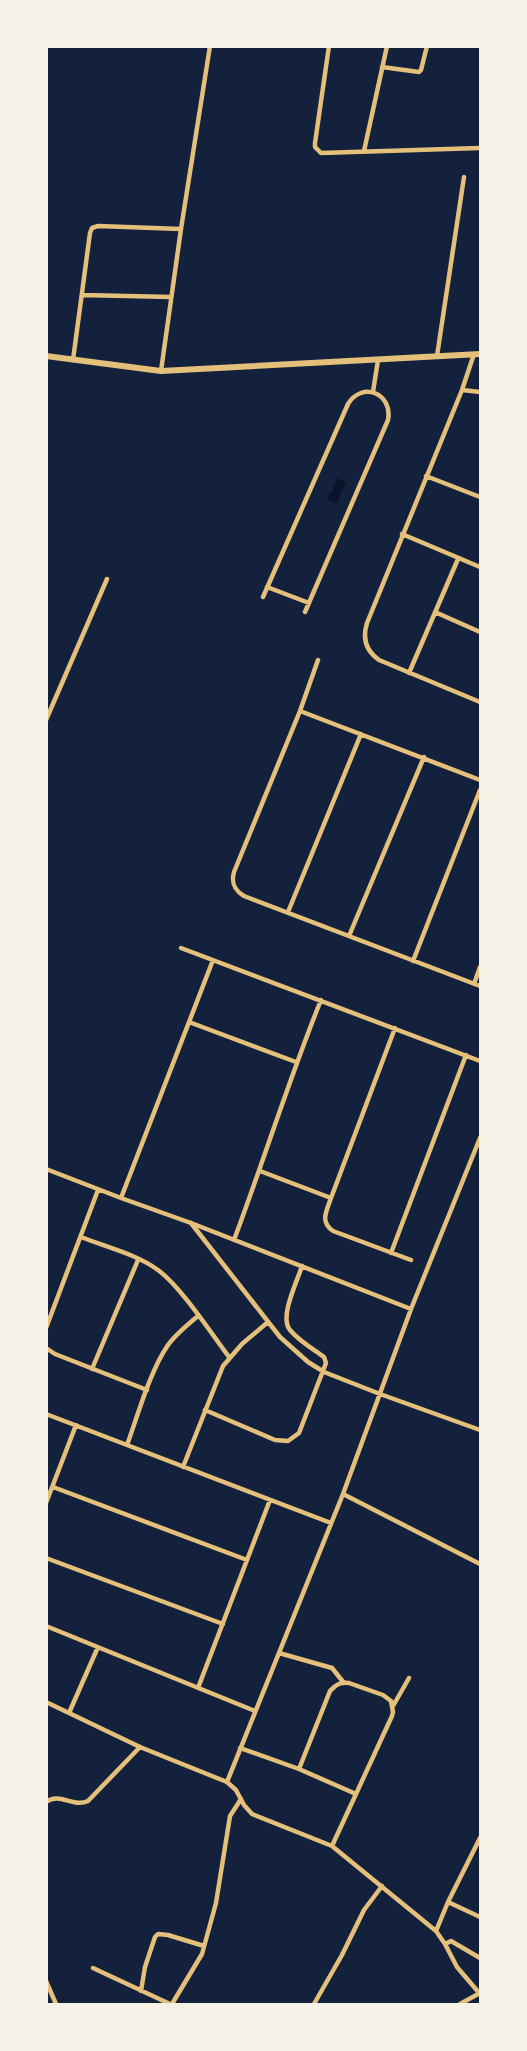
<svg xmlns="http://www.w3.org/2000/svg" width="527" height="2051" viewBox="0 0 527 2051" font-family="Roboto,sans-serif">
<rect width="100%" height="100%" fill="#14213d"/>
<path fill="#0b132b" d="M337,478L346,483L340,494L339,502L335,503L328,500L327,497L333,490Z"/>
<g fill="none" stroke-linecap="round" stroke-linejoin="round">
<path stroke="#e5c07b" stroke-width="4.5" d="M329,46L315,143V147L321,153L480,148
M382,67L419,72L421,70L427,46
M364,151L387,46
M82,295L171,297
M474,354L462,390L367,623C362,639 366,651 379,660L480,702
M437,356L464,177
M73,360L90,233L92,228L98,226L181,229
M161,371L181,229L210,46
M462,390L480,392
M373,392L378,360
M426,476L480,497
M402,534L480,567
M267,587L309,603
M263,597L348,404C362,381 393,393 388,420L305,612
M435,612L480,632
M318,660L300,711L234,872C231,883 234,890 244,896L480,986
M409,673L458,559
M300,711L480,780
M46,720L107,579
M288,912L361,734
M349,936L424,757
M181,948L480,1061
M413,961L480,790
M474,984L480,967
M189,1022L296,1062
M46,1169L121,1198L213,960
M260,1171L331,1198C326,1212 320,1222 333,1231L411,1260
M121,1198L191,1223L411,1309
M331,1198L395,1028
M191,1223L280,1337L308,1362L324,1372L380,1394L480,1430
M81,1237C106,1247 136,1254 158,1270C181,1287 211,1333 229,1357
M234,1240C264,1160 289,1079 321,1000
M391,1253L466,1055
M46,1328L98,1190
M46,1348L55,1354L147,1390
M92,1369L138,1260
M205,1410L275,1440L288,1441L299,1433L326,1363L324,1357C313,1349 299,1341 290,1330C279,1317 297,1282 302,1266
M46,1414L331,1523
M127,1445C138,1415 150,1371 168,1345C176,1334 187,1325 198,1316
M183,1467L223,1366L242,1344L268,1322
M53,1487L247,1560
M343,1494L480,1564
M46,1503L76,1425
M46,1558L223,1624
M46,1626L255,1711
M279,1653L332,1668L344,1683
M198,1688L270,1500
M46,1702L140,1747L227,1782L236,1790L244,1805L252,1814L332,1846L436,1931L445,1944L457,1967L480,1994
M393,1706L409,1678
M69,1713L98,1647
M240,1748L299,1769L356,1794
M299,1769L330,1691C336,1684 341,1682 349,1683L383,1695L391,1701L393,1712L392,1716L332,1846
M227,1782L343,1494L411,1309L480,1138
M46,1802C60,1792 73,1808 88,1801L140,1747
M448,1902L480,1917
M436,1931L448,1902L480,1838
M445,1944L451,1941L480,1958
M93,1968L170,2004
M46,1981L56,2004
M141,1991L145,1967L155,1937L158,1934L168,1935L204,1946
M172,2004L202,1954L216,1903L230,1816L241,1799
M314,2004L342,1955L364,1910L382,1886
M460,2004L480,1993"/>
<path stroke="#e5c07b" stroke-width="6" d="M46,356L161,371L480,354"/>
</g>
<rect width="527" height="2051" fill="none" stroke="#f6f1e7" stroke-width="96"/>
</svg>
